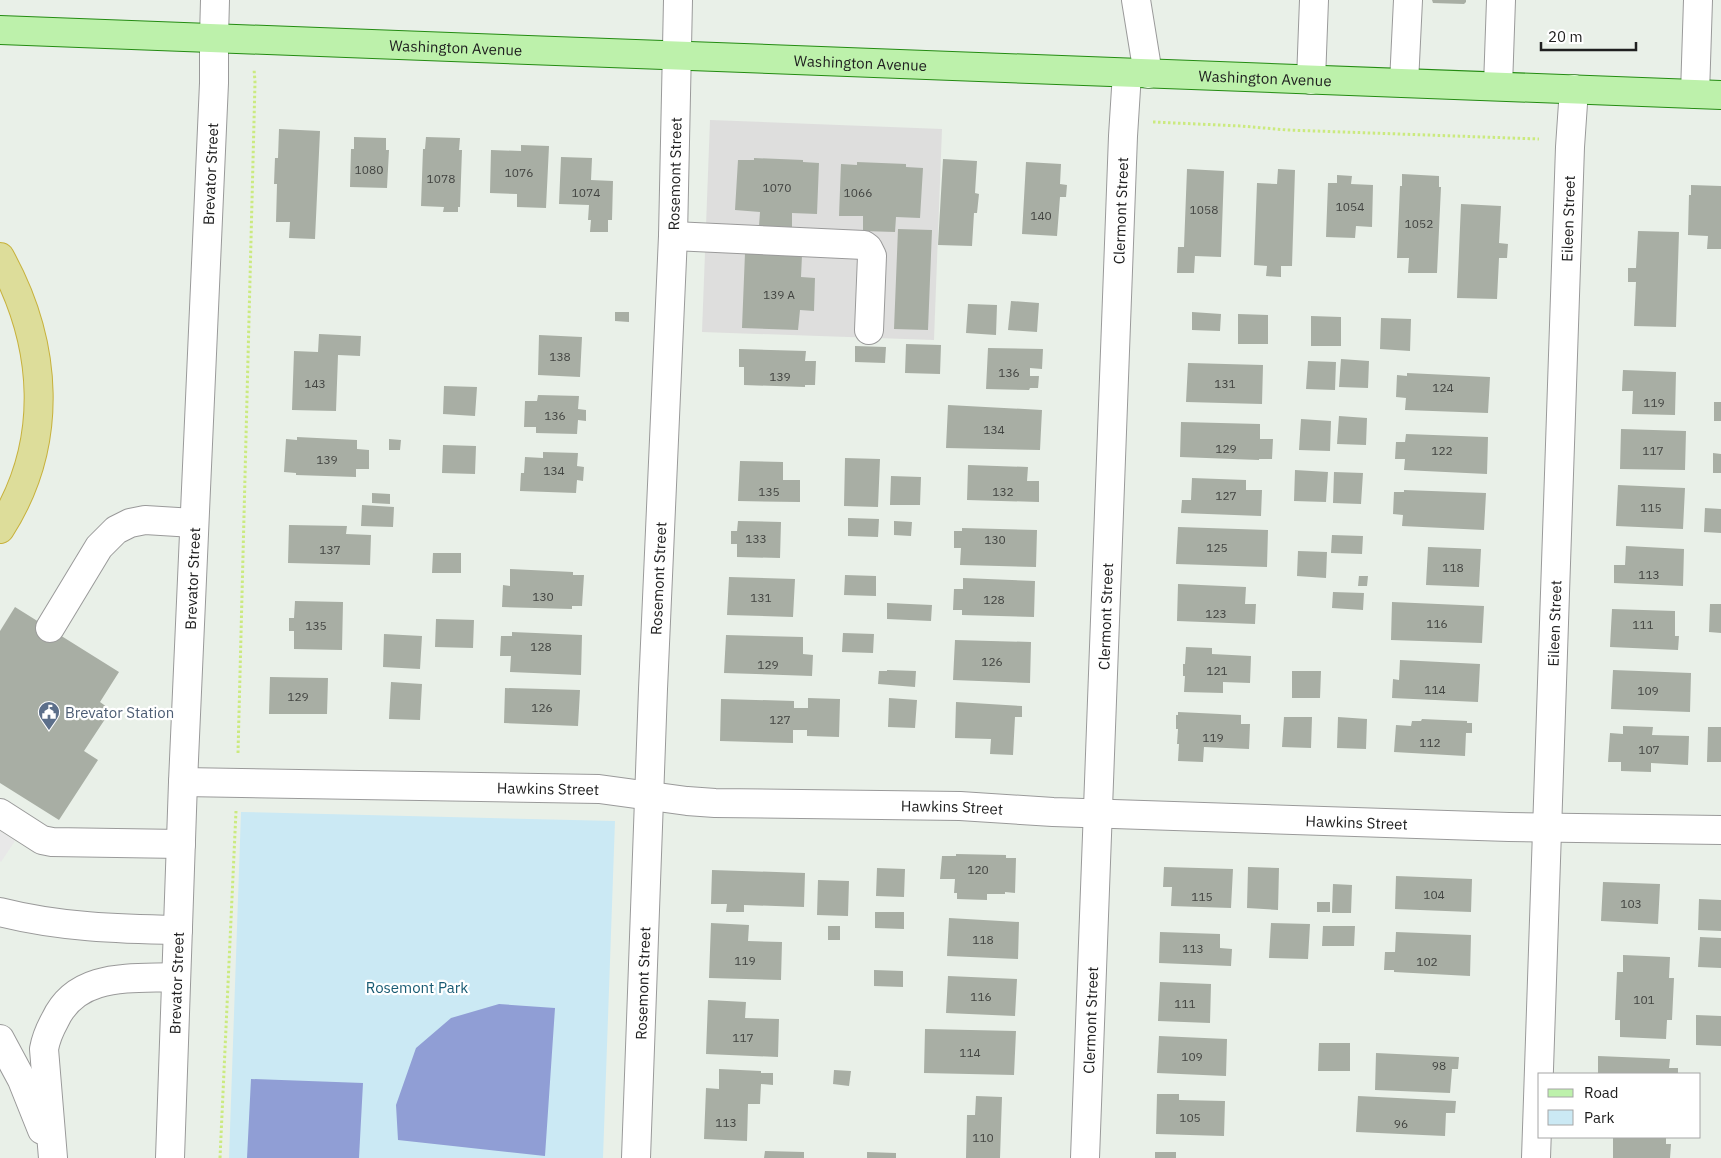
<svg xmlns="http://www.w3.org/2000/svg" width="1721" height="1158" viewBox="0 0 1721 1158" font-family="'IBM Plex Sans',sans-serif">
<rect width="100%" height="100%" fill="#e9f0e8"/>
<path fill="#dededd" d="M710,120L942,129L934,340L702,332Z"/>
<path fill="#cbe9f4" d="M241,812L615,821L603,1158H229Z"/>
<path fill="#909ed5" d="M499,1004L555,1008L545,1156L398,1140L396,1105L416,1048L451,1018Z
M251,1079L363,1083L359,1158H247Z"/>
<path fill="#e8e8e8" d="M0,831L15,841L1,862L0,861Z"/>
<path fill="#a8aea4" d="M1432,0H1466V2L1464,4L1433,3Z
M279,129L320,131L315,239L289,238L290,222H276L277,184H274L275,158H278Z
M354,137L386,138V150H389L387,188L350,187L351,149H354Z
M426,137L460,138L459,150H462L460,207H458V212H443L444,207L421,206L423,149H425Z
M521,145L549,146L546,208L517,207V194L490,193L491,150L521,151Z
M561,157L592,158L591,180L613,181L612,220H608V232H590L591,220H588L589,205L559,204Z
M754,158L803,160V162L819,163L817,214L792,213V227L759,226L760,212L735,210L738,160H754Z
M943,159L977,161L975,193L979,194L977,213H974L972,246L938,245Z
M857,162L906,164V167L923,168L920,218L896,217L895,232L863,231V216H839L841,164L857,165Z
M1026,162L1061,164L1060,184L1067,185L1066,197H1060L1057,236L1022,234Z
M1187,169L1224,171L1221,257L1195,256L1194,273H1177L1178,247H1184Z
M1278,169L1295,170L1292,266H1281V277L1266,276L1267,266L1254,265L1257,183L1277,184Z
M1402,174L1439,176V187H1441L1437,273H1408L1409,258H1397L1400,186H1402Z
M1337,175L1352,176L1351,184L1373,185L1372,227L1356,226L1355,238L1326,237L1328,183H1337Z
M1691,185L1721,186V249H1707L1708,236L1688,235L1689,195H1691Z
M1461,204L1501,206L1499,243L1508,244L1507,258H1499L1497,299L1457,298Z
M898,229L932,230L928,330L894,329Z
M1638,231L1679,232L1676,327L1634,326L1636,282H1628V268H1636Z
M745,253L802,255L801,277L815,278L814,311L800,310L798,330L742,328Z
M1011,301L1039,303L1037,332L1008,330Z
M968,304L997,305L996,335L966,333Z
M615,312H629V322L615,321Z
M1192,312L1221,314L1220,331L1192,330Z
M1238,314L1268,315V344H1238Z
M1311,316L1341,317V346H1311Z
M1381,318L1411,319L1410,351L1380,349Z
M319,334L361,336L360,356L338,355L336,411L292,410L294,351L318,352Z
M539,335L582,337L580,377L538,375Z
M906,344L941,345L940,374L905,373Z
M855,346L886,347L885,363L855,362Z
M988,348L1043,349L1042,369L1030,368V376H1039L1038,388H1030L1029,390L986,389Z
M739,349L806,351L805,361H816L815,385H805V387L744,385V367H739Z
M1341,359L1369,361L1368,388L1339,387Z
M1308,361L1336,362L1335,390L1306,389Z
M1188,363L1263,365L1262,404L1186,402Z
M1623,370L1676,372L1675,415L1632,414L1633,391H1622Z
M1407,373L1490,377L1488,413L1405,410L1406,398L1396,397L1397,375L1407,376Z
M444,386L477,387L475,416L443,414Z
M538,395L579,396L578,409L586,410V421L578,420L577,434L536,433V427H524L525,401H537Z
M1714,402H1721V421H1714Z
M948,405L1042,410L1040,450L946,448Z
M1339,416L1367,418L1366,445L1337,444Z
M1301,419L1331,421L1330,451L1299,450Z
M1181,422L1260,424V439H1273L1272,459H1259V460L1180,457Z
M1621,429L1686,431L1685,470L1620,469Z
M1406,434L1488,437L1487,474L1404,470L1405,459H1395L1396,442H1405Z
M297,437L357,440V449L369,450V469H356V477L296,475V473L284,472L286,439L297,440Z
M389,439L401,440L400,450H389Z
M443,445L476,446L475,474L442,473Z
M543,452L578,453L577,466L584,467L583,481L577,480L576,493L520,491L521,473H524L525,457L543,458Z
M1713,453L1721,454V473H1713Z
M845,458L880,459L878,507L844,506Z
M740,461L783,462V480H800V502L738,501Z
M968,465L1028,467L1027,481H1039V502L967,500Z
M1295,470L1328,472L1326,502L1294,501Z
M1334,472L1363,473L1361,504L1333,503Z
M891,476L921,477L920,505H890Z
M1192,478L1246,480V490H1262L1261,516L1181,513L1182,500H1191Z
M1618,485L1685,488L1683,529L1616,526Z
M1404,490L1486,493L1484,530L1402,526L1403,515L1393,514L1394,492H1404Z
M372,493L390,494V504L372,503Z
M362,505L394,507L393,527L361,526Z
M1705,508L1721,509V533L1704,532Z
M848,518L879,519L878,537L848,536Z
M738,521L781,522L780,558L737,557V544H731V531H737Z
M894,521L912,522L911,536L894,535Z
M289,525L347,526L346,534L371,535L370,565L288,563Z
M1178,527L1268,530L1267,567L1176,564Z
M962,528L1037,530L1036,567L960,565L961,548H954V531H962Z
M1332,535L1363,536L1362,554L1331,553Z
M1626,546L1684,549L1683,586L1614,583V565H1625Z
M1428,547L1481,549L1479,587L1426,585Z
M1298,551L1327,552L1326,578L1297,576Z
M433,553H461V573H432Z
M510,569L573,572V575H584L582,606H572V609L502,607L503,585L510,586Z
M845,575L876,576V596L844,595Z
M1359,576H1368L1367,586H1358Z
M729,577L795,579L793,617L727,615Z
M963,578L1035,581L1034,617L962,615V610H953L954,589H963Z
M1178,584L1246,587L1245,604H1256L1255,624L1177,621Z
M1333,592L1364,593L1363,610L1332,608Z
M295,601L343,602L342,650L294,649V631H289V618H294Z
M1392,602L1484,606L1482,643L1391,640Z
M887,603L932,605L931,621L887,619Z
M1710,604H1721V633L1709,632Z
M15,607L119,672L100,702L111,710L84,751L98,760L59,820L0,783V631Z
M1612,609L1675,611V636H1679L1678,650L1610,647Z
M436,619L474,620L473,648L435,647Z
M512,632L582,635L581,675L510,672L511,656H500L501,636H512Z
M843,633L874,634L873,653L842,652Z
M384,634L422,636L420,669L383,667Z
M726,635L803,637V654L813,655L812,676L724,673Z
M955,640L1031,642L1030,683L953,680Z
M1186,647L1212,648V654L1251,656L1250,683L1223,682V693L1184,692L1185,676H1183V664H1185Z
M1400,660L1480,664L1478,702L1392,698L1393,679L1399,680Z
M887,670L916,671L915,687L878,684L879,671H887Z
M1613,670L1691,673L1690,712L1611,709Z
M1292,671H1321L1320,698H1292Z
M270,677L328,678L327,714H269Z
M391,682L422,684L420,720L389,719Z
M505,688L580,690L578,726L504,723Z
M808,698L840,699L839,737L807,736V730H793V743L720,741L721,699L794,701V708H808Z
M889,698L917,700L915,728L888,727Z
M956,702L1022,706V717H1015L1013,755L990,754L991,739L955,738Z
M1178,712L1241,715V724H1250L1249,749L1204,747L1203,762L1178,761L1179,744H1177L1178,729H1176V715H1178Z
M1284,717H1312L1311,748L1282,747Z
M1338,717L1367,719L1366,749L1337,748Z
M1422,719L1467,721V723H1472V733H1466L1465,756L1394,752L1396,725L1411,726L1412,721H1421Z
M1623,726L1653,727L1652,735L1689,736L1688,765L1651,763V772L1621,771V762H1608L1610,733L1623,734Z
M1708,727H1721V762H1707Z
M956,854L1006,855V858H1016L1015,893L1005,892V894H987V900L957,899V893H954L955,879H940L942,856H956Z
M1164,867L1233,869L1231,908L1171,906L1172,887H1163Z
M1248,867L1279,868L1278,910L1247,908Z
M877,868L905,869L904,897L876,896Z
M712,870L805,873L804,907L744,905V912H726L727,904H711Z
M1396,876L1472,879L1471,912L1395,909Z
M818,880L849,881L848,916L817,915Z
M1603,882L1660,884L1658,924L1601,921Z
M1333,884L1352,885L1351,913H1332Z
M1699,899L1721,900V931L1698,930Z
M1317,902H1330V912H1317Z
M875,912H904V929L875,928Z
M949,918L1019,922L1018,959L947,956Z
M711,923L749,925L748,941L782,942L781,980L709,978Z
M1271,923L1310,924L1308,959L1269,958Z
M828,926H840V940H828Z
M1323,926H1355L1354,946H1322Z
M1160,932L1220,934V948L1232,949L1231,966L1159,963Z
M1396,932L1471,935L1470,976L1394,972V970H1384L1385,952H1395Z
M1700,937L1721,938V968L1698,967Z
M1623,955L1670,957L1669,978H1674L1672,1020H1667L1666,1039L1620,1037V1020H1615L1617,972H1623Z
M874,970L903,971V987L874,986Z
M948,976L1017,979L1015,1016L946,1013Z
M1160,982L1211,984L1210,1023L1158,1021Z
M708,1000L746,1002L745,1018L779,1019L778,1057L706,1054Z
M1696,1015L1721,1016V1046L1696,1045Z
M925,1029L1016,1031L1014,1075L924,1073Z
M1159,1036L1227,1039L1226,1076L1157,1073Z
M1319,1043H1350V1071H1318Z
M1376,1053L1459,1057L1458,1069H1452L1450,1093L1375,1090Z
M1598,1056L1670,1059L1669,1068H1678V1074H1598Z
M719,1069L761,1071V1073H773V1085L761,1084L760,1104H748L747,1141L704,1139L706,1088L719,1089Z
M834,1070L851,1071L849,1086L833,1084Z
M1157,1094H1179V1100L1225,1101L1224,1136L1156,1134Z
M976,1096L1002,1097L1000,1158H966L967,1115H975Z
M1358,1096L1456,1101L1455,1113H1446L1445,1136L1356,1132Z
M1613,1137H1666V1144H1671L1670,1158H1613Z
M765,1151L804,1152V1158H764Z
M867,1152L896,1153V1158H867Z
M1155,1152H1176V1158H1155Z"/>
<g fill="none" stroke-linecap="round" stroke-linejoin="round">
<g stroke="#9a9a9a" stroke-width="30">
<g id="minor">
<path d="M1136,0L1148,74"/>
<path d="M1311,80L1314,0"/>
<path d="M1404,83L1408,0"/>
<path d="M1498,86L1501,0"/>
<path d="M1695,94L1698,0"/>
<path d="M673,236L864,245L868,248L872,256L869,330"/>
<path d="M50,628L99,547L116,530L130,523L145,520L194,523"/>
<path id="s1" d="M183,782L599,789L687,801L715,803L960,806L1053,812L1509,827L1721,830"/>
<path d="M0,813L42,840L52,842L181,844"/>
<path d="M0,912C59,927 118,929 178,930"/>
<path d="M0,1039L22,1080L42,1130"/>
<path d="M53,1158L44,1049C46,1038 50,1029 55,1020C77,972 131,979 175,977"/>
<path id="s2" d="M170,1158L183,782L214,83V38L215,0"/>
<path id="s3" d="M636,1158L653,689L673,236L678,0"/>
<path id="s4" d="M1085,1158L1123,136L1127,73"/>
<path id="s5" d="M1536,1158L1570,147L1574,89"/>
</g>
</g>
<g stroke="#248b12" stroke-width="30">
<g id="major">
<path id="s6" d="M0,30L1721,95"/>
</g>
</g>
<g stroke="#c7b13c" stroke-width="30">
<path id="highway" d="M0,257C48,344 55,443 0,529"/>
</g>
<path stroke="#cbea7f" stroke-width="3" stroke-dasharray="2.5 2.5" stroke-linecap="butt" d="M1153,122L1241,126L1287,130L1539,139
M238,753L255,82L254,69
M220,1158L236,811"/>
<use href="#minor" stroke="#fff" stroke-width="28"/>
<use href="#major" stroke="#bdf1ab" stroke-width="28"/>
<use href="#highway" stroke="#dddd9a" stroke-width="28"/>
</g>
<defs>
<g id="civic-pin" transform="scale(1.125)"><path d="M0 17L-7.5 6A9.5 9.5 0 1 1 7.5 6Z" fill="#5c6f8a" stroke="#fff"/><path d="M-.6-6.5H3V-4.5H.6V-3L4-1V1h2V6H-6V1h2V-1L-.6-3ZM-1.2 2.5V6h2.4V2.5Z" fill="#fff"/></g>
</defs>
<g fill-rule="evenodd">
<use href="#civic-pin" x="49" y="712"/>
</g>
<g text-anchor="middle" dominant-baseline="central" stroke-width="4.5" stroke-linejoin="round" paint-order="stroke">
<g font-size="12" fill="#424441">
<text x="369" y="169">1080</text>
<text x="519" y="172">1076</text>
<text x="441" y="178">1078</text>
<text x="777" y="187">1070</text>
<text x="586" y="192">1074</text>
<text x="858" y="192">1066</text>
<text x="1350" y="206">1054</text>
<text x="1204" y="209">1058</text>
<text x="1041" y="215">140</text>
<text x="1419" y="223">1052</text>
<text x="779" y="294">139 A</text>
<text x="560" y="356">138</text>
<text x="1009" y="372">136</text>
<text x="780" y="376">139</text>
<text x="315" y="383">143</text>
<text x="1225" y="383">131</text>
<text x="1443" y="387">124</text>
<text x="1654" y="402">119</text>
<text x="555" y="415">136</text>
<text x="994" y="429">134</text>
<text x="1226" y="448">129</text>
<text x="1442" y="450">122</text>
<text x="1653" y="450">117</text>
<text x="327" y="459">139</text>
<text x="554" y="470">134</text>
<text x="769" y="491">135</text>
<text x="1003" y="491">132</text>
<text x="1226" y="495">127</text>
<text x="1651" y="507">115</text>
<text x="756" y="538">133</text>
<text x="995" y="539">130</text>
<text x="1217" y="547">125</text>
<text x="330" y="549">137</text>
<text x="1453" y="567">118</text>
<text x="1649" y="574">113</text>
<text x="543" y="596">130</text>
<text x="761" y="597">131</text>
<text x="994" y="599">128</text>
<text x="1216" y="613">123</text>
<text x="1437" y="623">116</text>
<text x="1643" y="624">111</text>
<text x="316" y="625">135</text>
<text x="541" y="646">128</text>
<text x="992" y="661">126</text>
<text x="768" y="664">129</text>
<text x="1217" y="670">121</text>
<text x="1435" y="689">114</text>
<text x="1648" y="690">109</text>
<text x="298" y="696">129</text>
<text x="542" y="707">126</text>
<text x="780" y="719">127</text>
<text x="1213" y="737">119</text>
<text x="1430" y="742">112</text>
<text x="1649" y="749">107</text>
<text x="978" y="869">120</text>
<text x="1434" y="894">104</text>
<text x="1202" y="896">115</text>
<text x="1631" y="903">103</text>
<text x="983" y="939">118</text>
<text x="1193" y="948">113</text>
<text x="745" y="960">119</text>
<text x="1427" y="961">102</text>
<text x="981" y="996">116</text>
<text x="1644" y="999">101</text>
<text x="1185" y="1003">111</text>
<text x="743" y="1037">117</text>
<text x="970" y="1052">114</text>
<text x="1192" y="1056">109</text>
<text x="1439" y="1065">98</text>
<text x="1190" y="1117">105</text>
<text x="726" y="1122">113</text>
<text x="1401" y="1123">96</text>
<text x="983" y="1137">110</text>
</g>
<g font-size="15" fill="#202020" stroke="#fff">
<text stroke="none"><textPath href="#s6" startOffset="456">Washington Avenue</textPath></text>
<text stroke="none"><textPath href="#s6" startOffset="861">Washington Avenue</textPath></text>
<text stroke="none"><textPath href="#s6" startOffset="1266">Washington Avenue</textPath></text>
<text stroke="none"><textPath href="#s2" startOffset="985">Brevator Street</textPath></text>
<text stroke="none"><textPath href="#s3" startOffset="985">Rosemont Street</textPath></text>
<text stroke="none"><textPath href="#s4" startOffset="948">Clermont Street</textPath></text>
<text stroke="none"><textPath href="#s5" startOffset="940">Eileen Street</textPath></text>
<text stroke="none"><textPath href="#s2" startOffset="580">Brevator Street</textPath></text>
<text stroke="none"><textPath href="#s3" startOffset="580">Rosemont Street</textPath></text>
<text stroke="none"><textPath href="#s4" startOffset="542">Clermont Street</textPath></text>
<text stroke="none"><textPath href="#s5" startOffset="535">Eileen Street</textPath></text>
<text stroke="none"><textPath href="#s1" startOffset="365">Hawkins Street</textPath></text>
<text stroke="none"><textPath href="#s1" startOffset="770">Hawkins Street</textPath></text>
<text stroke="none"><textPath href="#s1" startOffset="1175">Hawkins Street</textPath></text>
<text stroke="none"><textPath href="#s2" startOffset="175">Brevator Street</textPath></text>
<text stroke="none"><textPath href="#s3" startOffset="175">Rosemont Street</textPath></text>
<text stroke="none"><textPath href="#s4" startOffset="138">Clermont Street</textPath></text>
</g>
<g font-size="15" fill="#4e5e75" stroke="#fff" text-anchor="start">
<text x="65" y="712">Brevator Station</text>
</g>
<g font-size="15" fill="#195b73" stroke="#fff">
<text x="417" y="987">Rosemont Park</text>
</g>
</g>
<rect x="1538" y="1073" width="162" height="65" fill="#ffffff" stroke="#a6a6a6"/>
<rect x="1548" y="1089" width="25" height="8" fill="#bdf1ab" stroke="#a6a6a6"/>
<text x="1584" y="1098" font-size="15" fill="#202020">Road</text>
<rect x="1548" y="1110" width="25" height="15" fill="#cbe9f4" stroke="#a6a6a6"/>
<text x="1584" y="1123" font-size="15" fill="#202020">Park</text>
<path d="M1541 42v8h95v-8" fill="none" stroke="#202020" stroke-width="2.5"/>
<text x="1548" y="42" font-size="15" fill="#202020" stroke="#ffffff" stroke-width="4" paint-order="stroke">20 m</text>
</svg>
